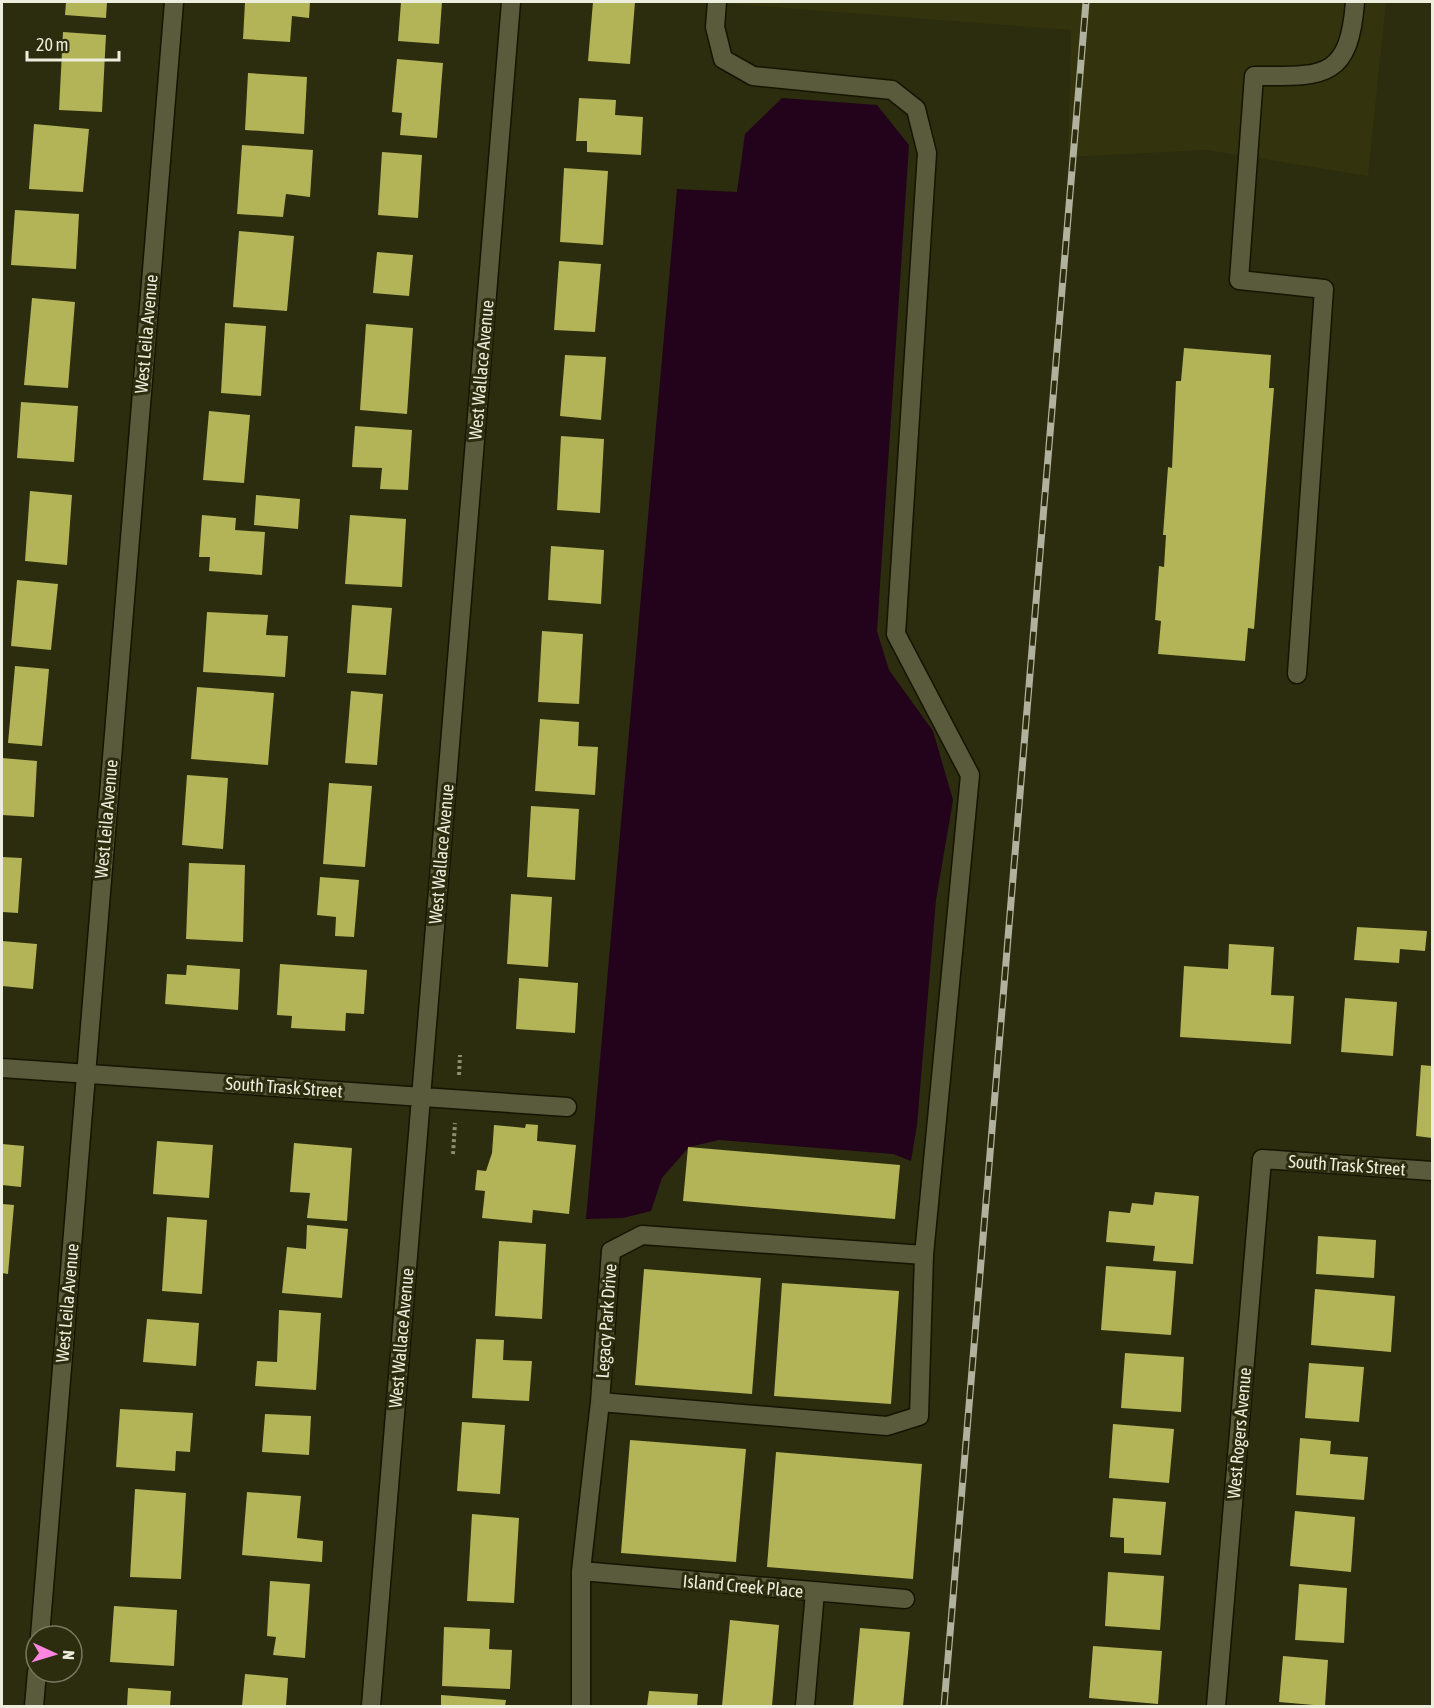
<svg xmlns="http://www.w3.org/2000/svg" width="1434" height="1708" viewBox="0 0 1434 1708" font-family="'Asap Condensed',sans-serif">
<rect width="100%" height="100%" fill="#2c2c0f"/>
<path fill="#33330e" d="M706,2H1386L1368,176L1206,150L1068,157L1071,30Z"/>
<path fill="#22031b" d="M782,98L877,105L909,145L877,631L889,670L933,731L953,800L936,900L917,1125L911,1161L893,1154L719,1140L689,1147L662,1178L651,1211L623,1218L586,1219L677,189L737,192L745,134Z"/>
<path fill="#b3b358" d="M66,2H107L106,18L65,15Z
M245,2H310L309,18L292,16L290,42L243,39Z
M401,2H442L439,44L398,41Z
M593,2H635L630,64L588,61Z
M63,32L106,35L102,112L59,110Z
M397,59L443,63L437,138L400,135L402,113L392,112Z
M248,73L307,77L304,134L245,130Z
M579,98L616,100L615,115L643,117L641,155L587,152V141H576Z
M34,124L89,129L83,192L29,189Z
M242,145L313,150L310,197L286,194L283,217L237,214Z
M382,152L422,155L418,218L378,215Z
M564,168L608,171L603,245L560,242Z
M15,210L79,214L76,269L11,265Z
M239,231L294,236L287,311L233,307Z
M377,252L413,255L409,296L373,293Z
M559,261L601,264L595,332L554,330Z
M32,298L75,302L68,388L24,385Z
M225,323L266,326L261,396L221,393Z
M366,324L413,328L407,414L360,410Z
M1184,348L1271,355L1269,388H1274L1254,629L1248,628L1245,661L1158,654L1161,621L1155,620L1159,566L1164,567L1166,535H1163L1168,467L1172,468L1176,381H1181Z
M565,355L606,357L601,420L560,416Z
M21,402L78,406L74,462L17,458Z
M209,411L250,415L244,483L203,480Z
M355,426L412,430L408,490L380,489L382,468L352,467Z
M561,436L604,439L600,513L557,510Z
M30,491L72,495L67,565L25,561Z
M256,495L300,499L298,529L254,525Z
M202,515L236,518L235,530L265,532L262,575L209,571L210,557H199Z
M350,515L406,519L402,587L345,584Z
M551,546L604,550L601,604L548,600Z
M17,580L58,584L51,650L11,646Z
M352,605L392,608L386,675L347,673Z
M207,612L268,615L266,635L288,636L285,677L203,672Z
M542,631L583,634L579,704L538,702Z
M15,666L49,669L42,746L8,743Z
M197,687L274,693L268,765L191,759Z
M351,691L383,694L377,765L345,763Z
M540,719L579,722L578,746L598,747L595,795L535,791Z
M2,758L37,761L34,817L2,815Z
M187,775L228,778L223,849L182,845Z
M329,783L372,786L365,867L323,864Z
M531,806L579,809L575,880L527,877Z
M2,857L22,858L18,913L2,912Z
M189,863L245,865L243,942L186,939Z
M320,877L359,880L354,937L335,936L336,917L317,915Z
M511,894L552,897L548,967L507,964Z
M1357,927L1427,931L1425,951L1400,949L1399,963L1354,960Z
M2,941L37,944L33,989L2,986Z
M1229,944L1274,947L1271,995L1294,996L1291,1044L1180,1037L1184,966L1228,969Z
M280,964L367,970L364,1014L346,1013L345,1031L291,1028L292,1016L277,1015Z
M187,965L240,969L238,1010L165,1004L167,974L186,975Z
M519,978L578,983L575,1033L516,1029Z
M1345,998L1397,1002L1393,1056L1341,1052Z
M1421,1065L1432,1066V1138L1416,1136Z
M526,1124L538,1125L537,1141L576,1145L569,1214L533,1210L532,1223L482,1218L485,1191L475,1190L477,1170L486,1171L492,1153L494,1125L525,1128Z
M157,1141L213,1145L209,1198L153,1194Z
M294,1143L352,1148L347,1221L307,1218L310,1193L290,1192Z
M2,1144L24,1146L21,1187L2,1185Z
M688,1147L900,1165L895,1219L683,1201Z
M1155,1192L1199,1196L1193,1264L1153,1261L1155,1246L1106,1242L1109,1211L1130,1213L1132,1203L1153,1205Z
M2,1204L14,1205L8,1274L2,1273Z
M167,1217L207,1220L202,1294L162,1291Z
M307,1225L348,1229L342,1298L282,1293L287,1247L306,1249Z
M1318,1236L1376,1240L1374,1278L1316,1274Z
M499,1241L546,1244L542,1319L495,1316Z
M1106,1266L1176,1271L1171,1335L1101,1330Z
M644,1269L761,1278L752,1394L635,1385Z
M782,1283L899,1291L891,1404L774,1396Z
M1315,1289L1395,1296L1391,1352L1311,1345Z
M279,1310L321,1313L316,1390L255,1386L257,1361L277,1362Z
M147,1319L199,1323L196,1366L143,1362Z
M476,1339L504,1340L503,1360L532,1361L529,1401L472,1398Z
M1125,1353L1184,1357L1181,1412L1121,1408Z
M1309,1363L1364,1367L1359,1422L1305,1418Z
M120,1409L193,1413L190,1452L176,1451L175,1471L116,1467Z
M265,1414L311,1416L309,1455L262,1452Z
M462,1422L505,1425L500,1494L457,1491Z
M1113,1424L1174,1429L1169,1483L1109,1478Z
M1300,1438L1331,1441L1330,1454L1368,1457L1364,1500L1296,1495Z
M630,1440L746,1449L736,1562L621,1553Z
M776,1452L922,1464L913,1579L767,1567Z
M135,1489L186,1493L181,1579L130,1577Z
M247,1492L301,1496L297,1538L323,1541L322,1562L242,1555Z
M1113,1498L1166,1502L1161,1555L1124,1553V1538L1110,1537Z
M1295,1511L1355,1517L1351,1572L1290,1566Z
M472,1514L519,1518L514,1603L467,1601Z
M1108,1572L1164,1576L1160,1630L1105,1626Z
M270,1581L310,1584L305,1658L273,1655L276,1637L267,1636Z
M1299,1584L1347,1588L1344,1643L1295,1640Z
M114,1606L177,1610L174,1666L110,1662Z
M730,1620L779,1625L772,1706H722Z
M444,1627L490,1629L489,1649L512,1650L510,1689L442,1686Z
M860,1628L910,1632L903,1706H853Z
M1093,1646L1162,1651L1158,1704L1089,1698Z
M1283,1656L1328,1660L1325,1706L1279,1702Z
M245,1674L288,1678L286,1706H242Z
M128,1688L171,1691L170,1706H127Z
M649,1691L698,1694L697,1706H647Z
M441,1695L506,1700L505,1706H441Z"/>
<g fill="none" stroke-linecap="round" stroke-linejoin="round">
<g stroke="#151400" stroke-width="21">
<path id="lane" d="M1297,674L1324,289L1239,280L1254,76C1322,76 1349,81 1355,2"/>
</g>
<g stroke="#151400" stroke-width="21">
<path id="street" d="M2,1068L567,1107
M600,1402L887,1426L919,1416L924,1255L970,775L896,634L927,153L916,109L892,90L753,76L723,59L715,27L717,2
M581,1571L905,1599
M40,1636L174,2
M34,1706L37,1672
M371,1706L511,2
M581,1706V1571L600,1402L611,1251L642,1235L924,1255
M805,1706L815,1592
M1216,1706L1262,1159L1432,1171"/>
</g>
<path stroke="#8d8d76" stroke-width="4" stroke-dasharray="3 3" stroke-linecap="butt" d="M459,1075L460,1055
M453,1154L455,1123"/>
<use href="#lane" stroke="#5a5a3d" stroke-width="18"/>
<use href="#street" stroke="#5a5a3d" stroke-width="18"/>
<g stroke="#b1b29d" stroke-width="7">
<path id="rail" d="M944,1706L1086,2"/>
</g>
<use href="#rail" stroke="#2c2c0f" stroke-width="4.5" stroke-dasharray="14" stroke-linecap="butt"/>
</g>
<g text-anchor="middle" dominant-baseline="central" stroke-width="6" stroke-linejoin="round" paint-order="stroke">
<g font-size="18" fill="#eceddc" stroke="#2c2c0f">
<text transform="translate(146 334) rotate(-85)">West Leila Avenue</text>
<text transform="translate(481 370) rotate(-85)">West Wallace Avenue</text>
<text transform="translate(106 819) rotate(-85)">West Leila Avenue</text>
<text transform="translate(441 854) rotate(-85)">West Wallace Avenue</text>
<text transform="translate(284 1087) rotate(4)">South Trask Street</text>
<text transform="translate(1347 1165) rotate(4)">South Trask Street</text>
<text transform="translate(67 1303) rotate(-85)">West Leila Avenue</text>
<text transform="translate(606 1321) rotate(-86)">Legacy Park Drive</text>
<text transform="translate(401 1338) rotate(-85)">West Wallace Avenue</text>
<text transform="translate(1239 1433) rotate(-85)">West Rogers Avenue</text>
<text transform="translate(743 1586) rotate(5)">Island Creek Place</text>
</g>
</g>
<rect width="1434" height="1708" fill="none" stroke="#eceddc" stroke-width="6"/>
<g transform="translate(54 1654) rotate(94)"><circle r="28" fill="#2c2c0f" stroke="#797961" stroke-width="1.5"/>
<path d="M0-4.5L10 22L0 15L-10 22Z" fill="#fe85e0"/>
<text y="-9" font-size="16" font-weight="bold" text-anchor="middle" fill="#eceddc">N</text>
</g>
<path d="M27 51v9h92v-9" fill="none" stroke="#eceddc" stroke-width="3"/>
<text x="36" y="51" font-size="18" fill="#eceddc" stroke="#2c2c0f" stroke-width="4.5" paint-order="stroke">20 m</text>
</svg>
